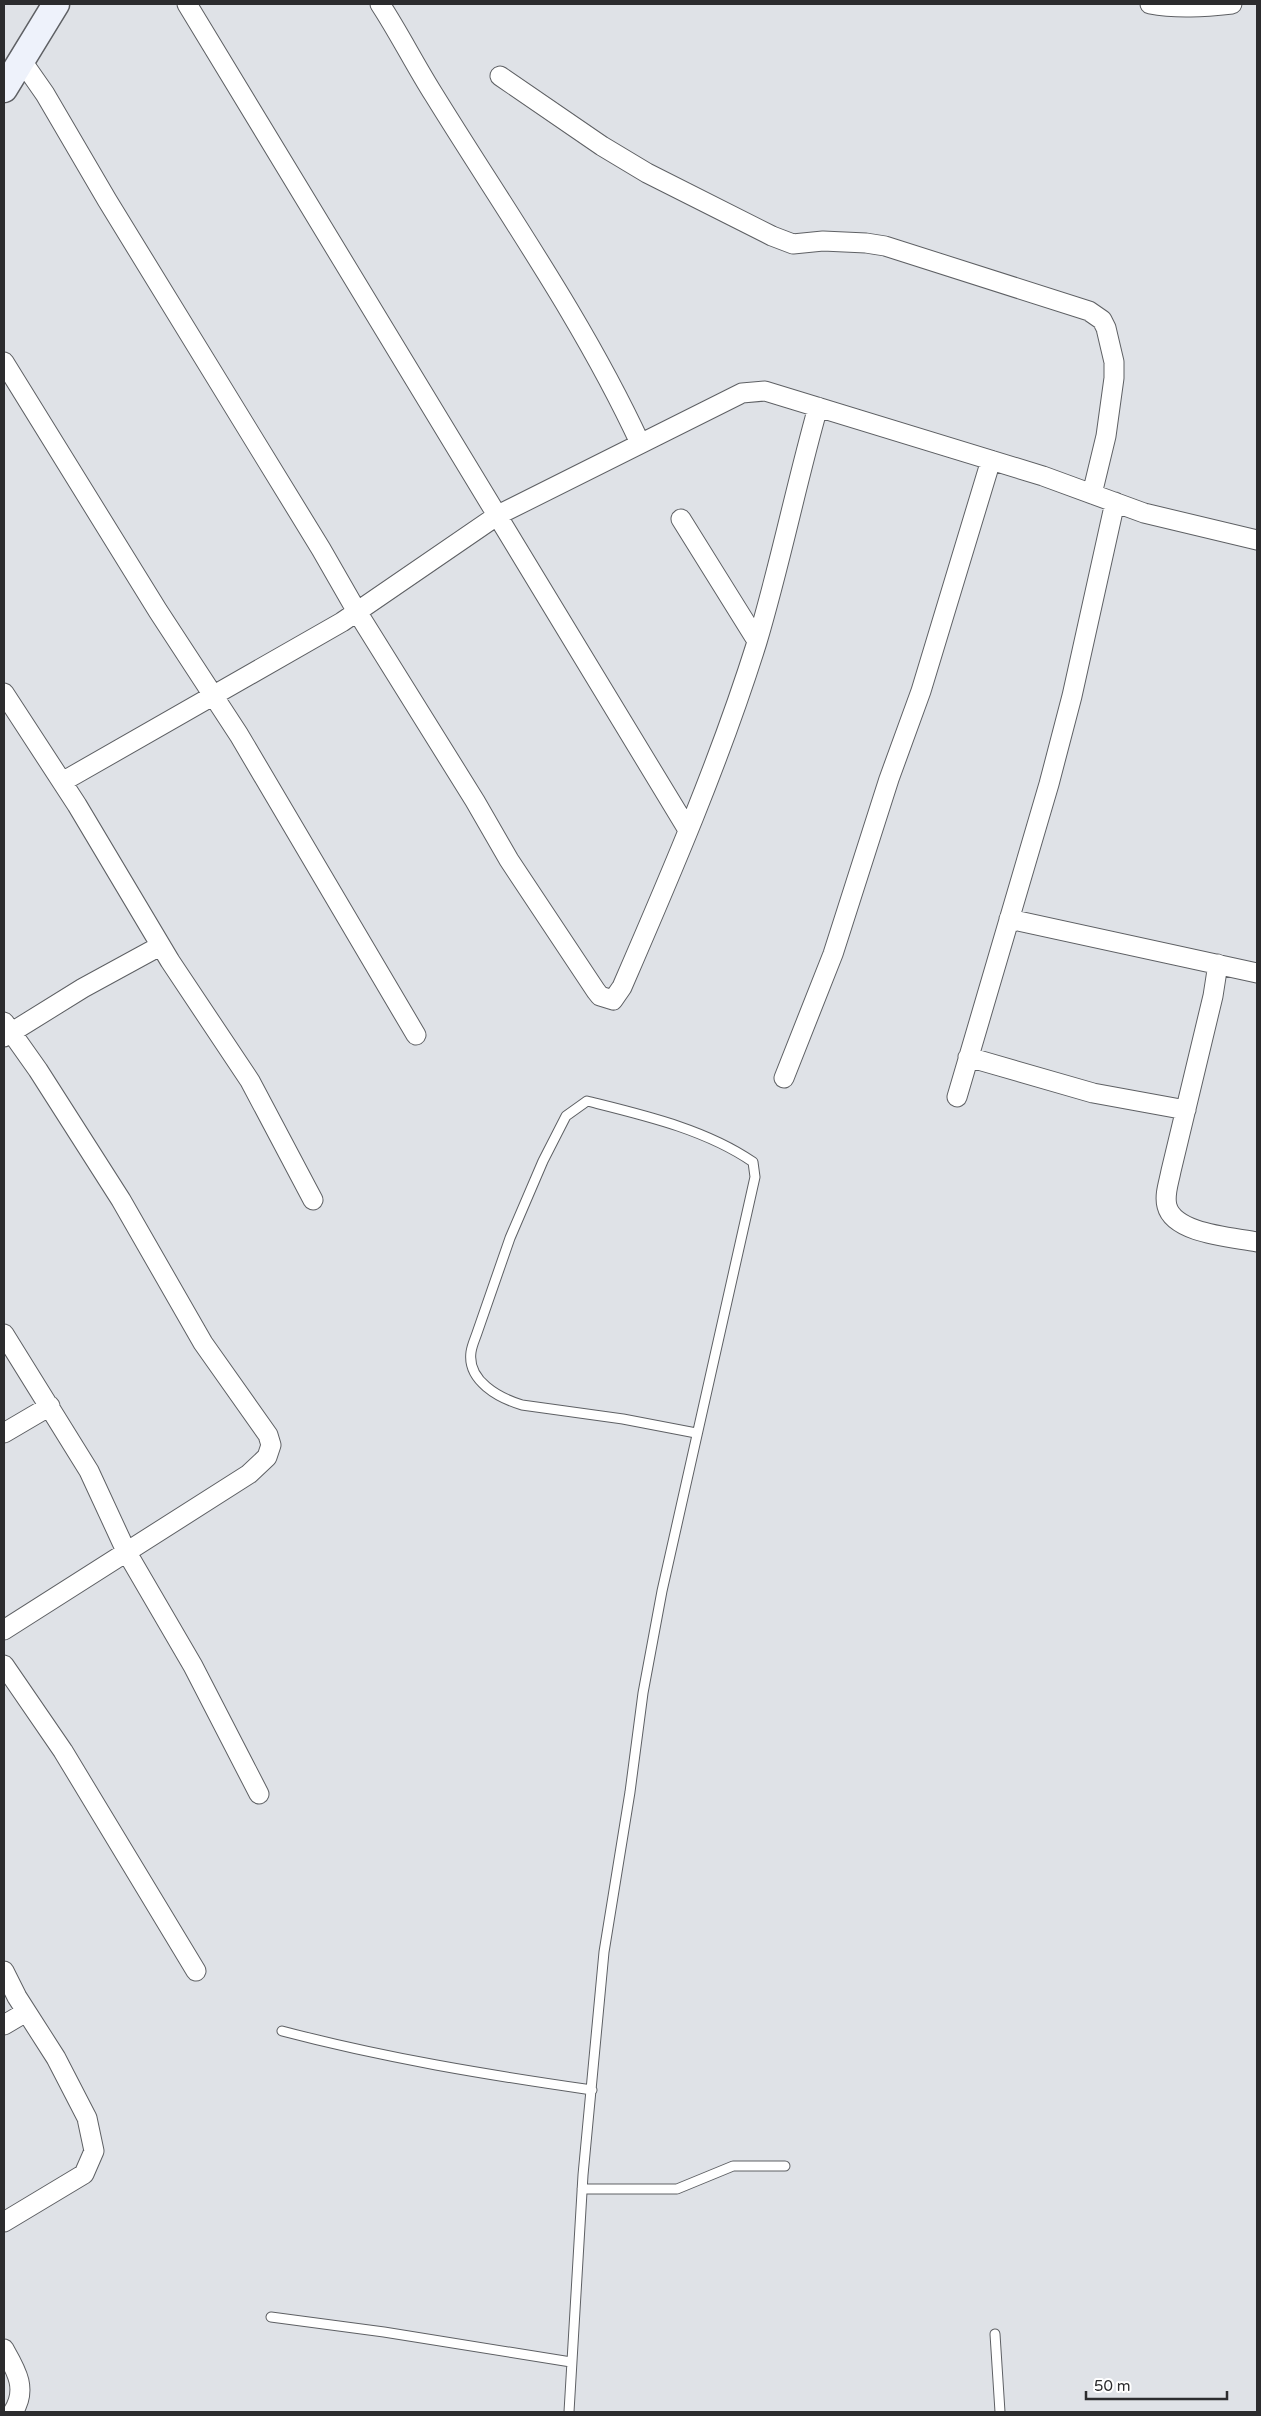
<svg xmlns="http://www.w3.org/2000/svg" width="1261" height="2416" viewBox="0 0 1261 2416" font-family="'Varela Round',sans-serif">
<rect width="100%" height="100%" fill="#dfe2e7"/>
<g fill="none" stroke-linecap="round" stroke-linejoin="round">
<g stroke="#5e6064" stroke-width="11">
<path id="lane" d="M282,2031C384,2058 488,2075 592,2090
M582,2189H677L733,2166H785
M271,2317L384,2332L571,2362
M995,2334L1000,2412
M569,2412L583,2175L604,1952L630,1792L643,1693L662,1591L755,1177L753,1162C705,1129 643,1115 587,1101L566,1116L543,1161L510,1238L477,1333C475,1339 472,1345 471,1352C467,1381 499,1398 522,1405L623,1419L696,1433"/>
</g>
<g stroke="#5e6064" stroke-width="21">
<path id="street" d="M187,4L688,830
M380,4C399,33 415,65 434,95C505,210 583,320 640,443
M1150,4C1177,9 1204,7 1232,4
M22,61L45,94L107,200L321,549L356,610L475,801L509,860L596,991L600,996L613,1000L622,987C671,874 720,760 757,642C780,565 796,485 818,407
M500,76L602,146L647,173L772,236L793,244L823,241L866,243L885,246L1089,311L1102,320L1106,328L1114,362V378L1106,436L1092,494
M4,362L158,611L239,735L416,1035
M681,519L757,641
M4,693L77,805L170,961L250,1081L313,1200
M62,782L342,622L498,515L742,393L765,391L1043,476L1144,513L1257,540
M1009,919L1257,973
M1218,964L1213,996L1171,1171C1169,1182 1164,1195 1167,1206C1174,1234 1233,1237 1257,1242
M4,1022L38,1070L121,1200L203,1343L268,1435L271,1445L267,1457L249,1474L4,1630
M4,1037L83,988L160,946
M968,1057L1093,1093L1186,1110
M784,1078L833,954L889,779L921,691L991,460
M957,1097L1049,784L1072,696L1115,502
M4,1334L89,1471L126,1551L193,1666L259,1794
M4,1433L50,1406
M4,1665L63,1751L196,1971
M4,1971L17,1997L56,2058L87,2118L94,2151L84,2174L4,2222
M4,2025L26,2012
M4,2349C16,2370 28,2389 13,2412"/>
</g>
<g stroke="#5e6064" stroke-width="29">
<path id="secondary" d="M4,89L56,4"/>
</g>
<use href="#lane" stroke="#fff" stroke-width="9"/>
<use href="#street" stroke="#fff" stroke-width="19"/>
<use href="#secondary" stroke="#eef2fb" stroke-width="26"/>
</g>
<rect width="1261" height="2416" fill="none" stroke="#2c2c2e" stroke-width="10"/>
<path d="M1086 2391v8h141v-8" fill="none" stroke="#2c2c2e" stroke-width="2.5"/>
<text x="1094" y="2391" font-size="15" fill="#2c2c2e" stroke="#ffffff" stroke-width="4" paint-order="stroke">50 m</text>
</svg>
